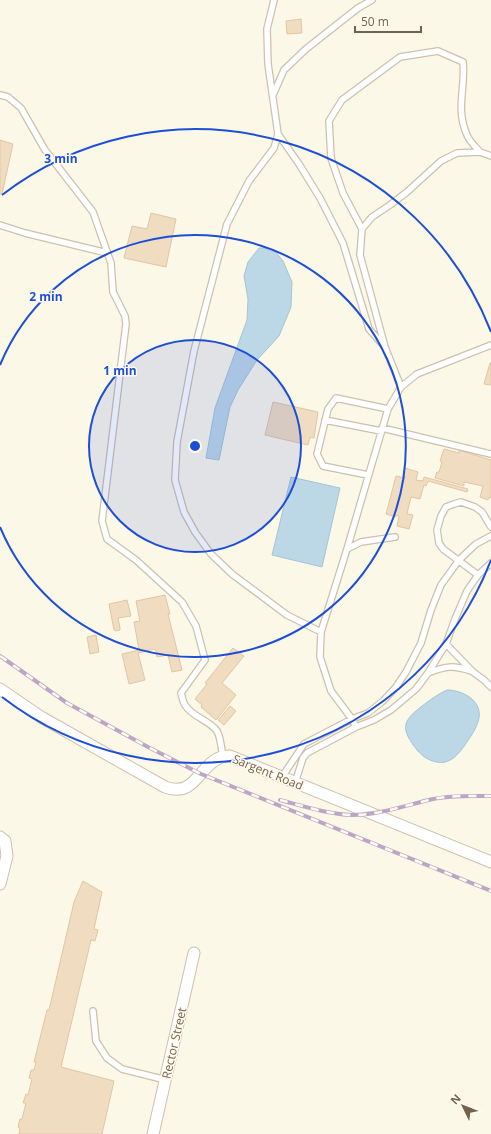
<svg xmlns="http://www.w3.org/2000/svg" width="491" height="1134" viewBox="0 0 491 1134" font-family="'Open Sans',sans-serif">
<rect width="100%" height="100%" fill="#fcf8e8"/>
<path fill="#bcd7e5" stroke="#a3c5d6" d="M259,248H265L275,251L283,261L292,282L291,307L279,336L257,360L238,390L230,407L219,460L206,458L215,408L247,320L248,299L244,276L248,262Z
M291,477L340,488L322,567L272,555Z
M447,690C462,690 482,700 479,718C477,727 472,735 467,742C459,754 449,767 433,761C425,759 419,753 414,746C400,727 404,720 422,706C430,700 438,694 447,690Z"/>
<path fill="#f0dcc0" stroke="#e2c6a1" d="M301,19L302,33L287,34L286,21Z
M0,140L13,144L2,194H0Z
M151,213L176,219L166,267L124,258L132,226L147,229Z
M490,363H491V385L484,384Z
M273,402L318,412L314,438L310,437L308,445L265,435Z
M444,449L459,453V450L491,460V498L489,497L488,500L480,497L483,486L464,482V486L435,478L437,472H439L442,462L440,461Z
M405,468L418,472L416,480L423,481L424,477L468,489L467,492L428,481L426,486L424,485L420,499L411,497L407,514L413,515L409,529L397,526L399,516L396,515V517L386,514L396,476L405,478V476H403Z
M165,595L170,614H168L182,670L172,672L168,655L157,657L156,651L154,649L138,653L145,680L129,684L122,654L139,650L134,622L140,621L136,601Z
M127,600L131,616L118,618L120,628V630L116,631L114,630L109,604Z
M96,635L99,652L90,654L87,637Z
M233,648L244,656L222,683L236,695L216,720L201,707L202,705L195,699L207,684L205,683Z
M230,706L236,711L224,725L218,720Z
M83,881L102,892L94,929L98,930L95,941L91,940L61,1067L114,1081L102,1134H19L20,1128L18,1127L20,1119H22L26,1103H23L26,1094L28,1095L32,1079L29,1078L31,1070H34L36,1062H34L47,1010H49L74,902Z"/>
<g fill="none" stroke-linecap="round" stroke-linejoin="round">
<g stroke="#cdc1ae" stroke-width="8">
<path id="service" d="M274,0L267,29L268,64L278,134L274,148L249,181L227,224L194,351L177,442L175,480L184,512L195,532L211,554L232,574L287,615L321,632
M0,95L8,97L21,108L45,150L93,212L111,263L113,292L125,316L126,324L102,521L107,539L136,560L182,602L196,626L205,660L181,693C182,697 183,702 185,705C192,717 209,720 217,731C221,738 221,748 223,756
M273,95L284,70L306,49L358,8L372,0
M278,134L299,164L320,198L343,243L369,329L384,346
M0,225L25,233L107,253
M362,229L343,193L331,158L329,121L342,100L400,57L438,51L463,62C466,88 455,108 467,135C469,141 476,147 480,152
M401,387L385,347L360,255L362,229L372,217L390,205L407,192L441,161L457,153L480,152L491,156
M325,420L381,431
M382,428L491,454
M368,475L323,466L317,454L328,409L336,398L388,409
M347,549L361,542L395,537
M478,575L443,549L439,543L437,530L441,516L446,507L454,504L461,502L475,507L482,512L491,527
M446,644L473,672L484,680L491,687
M428,673C446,666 453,665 471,671
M356,727L352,719L331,691L320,657L321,632L347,549L388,409L401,387L417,374L491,345
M282,777L304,744L352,719L368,713L383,701L396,687L406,672L421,643L431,610L441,585L459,560L476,544L491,536
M295,783L303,758L307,753L356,727L374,720L391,710L416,689L428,673L446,644L455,619L467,591L478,575L491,563
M93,1011L96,1041L107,1058L122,1069L166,1080"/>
</g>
<g stroke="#cdc1ae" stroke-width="13">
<path id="minor" d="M0,689L41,717L165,787C199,800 200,755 230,756L491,862
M0,837L5,841L7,856L0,884
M153,1134L194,953"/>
</g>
<use href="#service" stroke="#fff" stroke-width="5.5"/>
<use href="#minor" stroke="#fff" stroke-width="11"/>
<g stroke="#bda6c5" stroke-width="4">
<path id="rail" d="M0,656L67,703L148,747L201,774L491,891
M280,800C303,806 327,814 352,815C380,815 406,805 433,799C452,795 472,796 491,796"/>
</g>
<use href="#rail" stroke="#fefbee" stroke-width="2.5" stroke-dasharray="8" stroke-linecap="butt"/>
</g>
<circle cx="195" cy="446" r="106" fill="#1d4ed8" fill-opacity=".12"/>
<g fill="none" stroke="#1d4ed8" stroke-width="2">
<circle cx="195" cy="446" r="106"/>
<path d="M0 365A211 211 0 1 1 0 527"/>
<path d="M491 560A317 317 0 0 1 2 697M2 195A317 317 0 0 1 491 332"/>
</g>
<g text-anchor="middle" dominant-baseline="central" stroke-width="3" stroke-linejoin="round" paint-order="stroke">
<g font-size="12" fill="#75624d" stroke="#fefbee">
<text transform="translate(268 772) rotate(22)">Sargent Road</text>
<text transform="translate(174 1043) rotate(-77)">Rector Street</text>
</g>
</g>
<circle cx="195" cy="446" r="6" fill="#1d4ed8" stroke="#fefbee" stroke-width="2"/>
<g font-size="12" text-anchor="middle" font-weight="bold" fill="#1d4ed8" stroke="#fefbee" stroke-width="3" stroke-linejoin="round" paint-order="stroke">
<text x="61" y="163">3 min</text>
<text x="46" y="301">2 min</text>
<text x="120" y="375">1 min</text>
</g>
<g transform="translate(463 1106) rotate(313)" stroke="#fefbee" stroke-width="3" paint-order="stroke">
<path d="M0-3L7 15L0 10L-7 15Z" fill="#75624d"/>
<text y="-6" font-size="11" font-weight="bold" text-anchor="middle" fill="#75624d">N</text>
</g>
<path d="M355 26v6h66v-6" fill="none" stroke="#75624d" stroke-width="2"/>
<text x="361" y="26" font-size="12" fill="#75624d" stroke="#fefbee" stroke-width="3" paint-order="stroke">50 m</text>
</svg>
